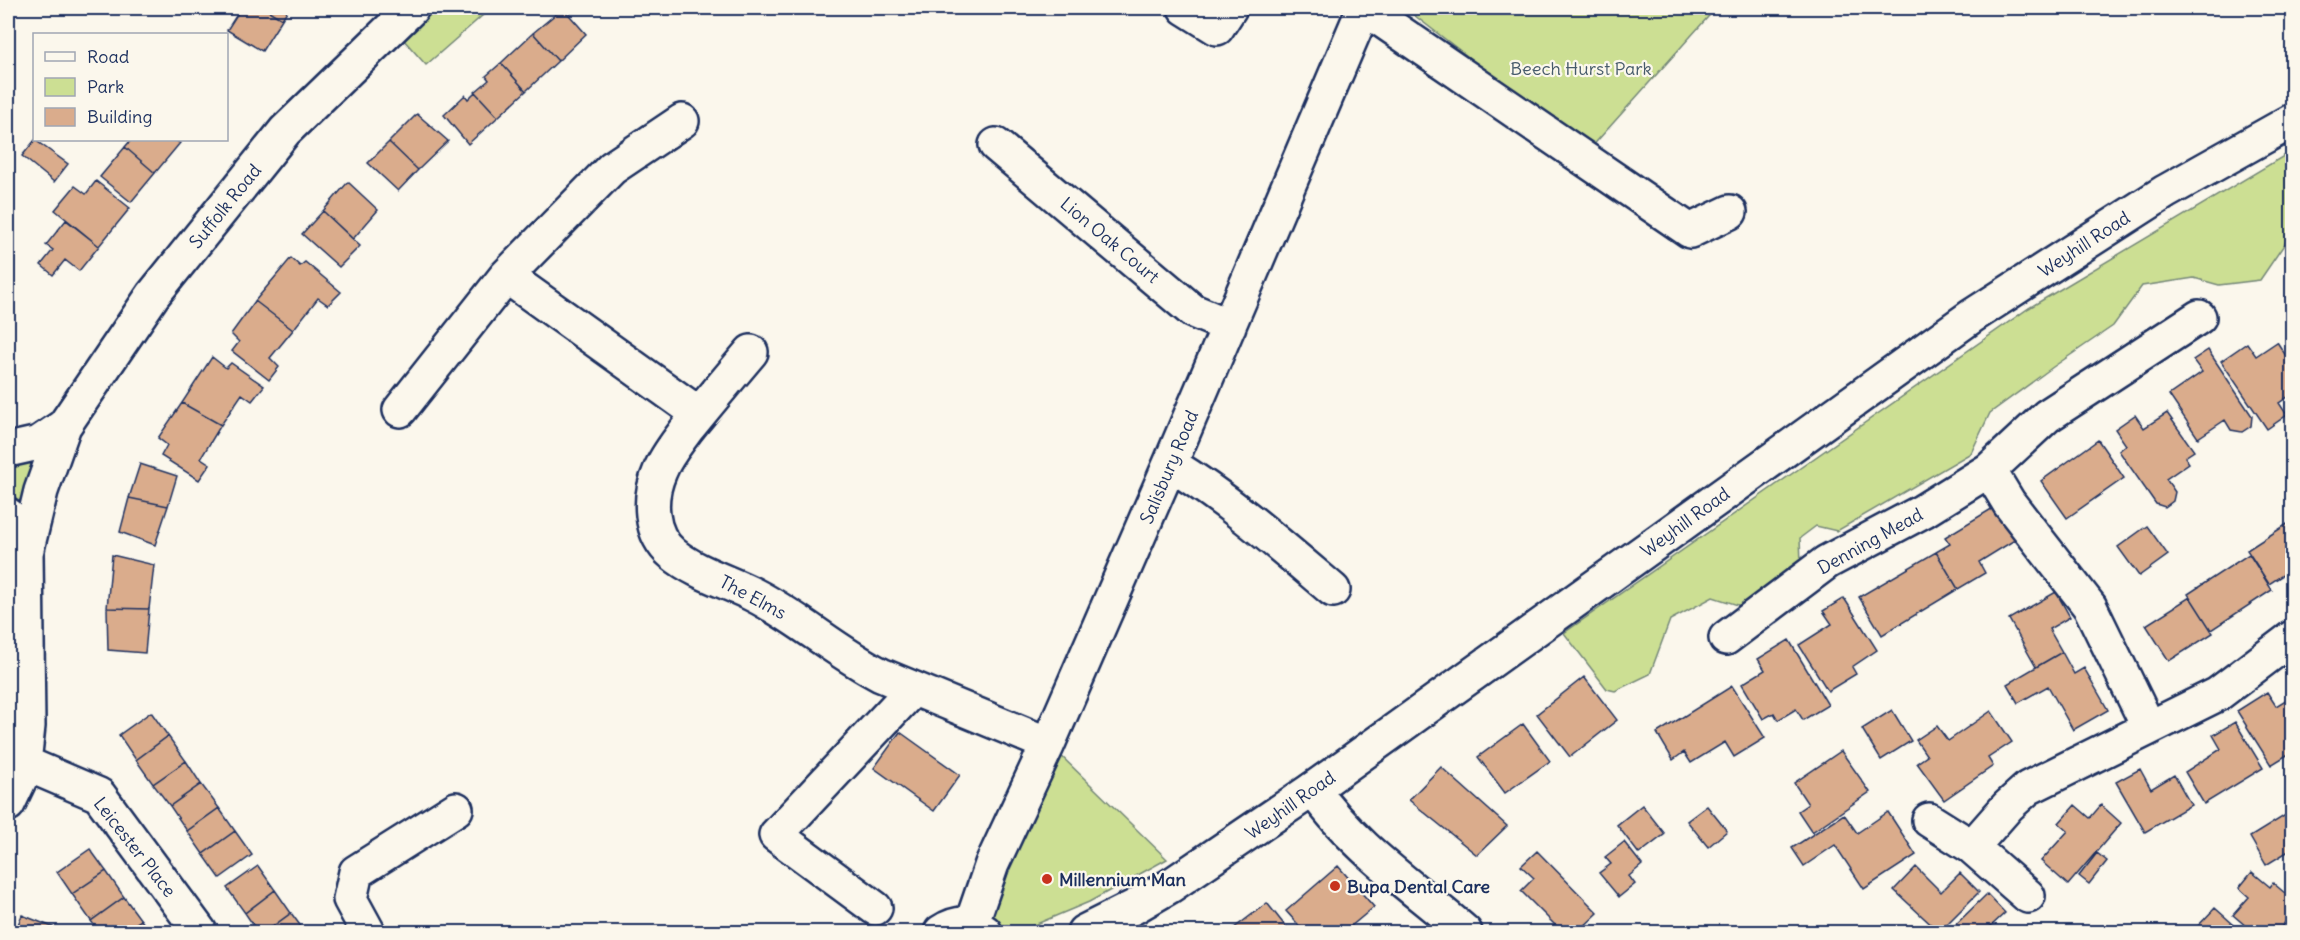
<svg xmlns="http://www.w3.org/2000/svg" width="2300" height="940" viewBox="0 0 2300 940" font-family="Delius,sans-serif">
<rect width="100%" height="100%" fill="#fbf7ec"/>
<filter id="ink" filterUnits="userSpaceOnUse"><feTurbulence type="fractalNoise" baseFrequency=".0167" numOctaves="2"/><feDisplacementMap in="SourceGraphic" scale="12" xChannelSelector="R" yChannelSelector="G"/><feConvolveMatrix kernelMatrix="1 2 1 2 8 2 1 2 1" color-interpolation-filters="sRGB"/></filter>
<g filter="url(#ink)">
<path fill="#ccdf93" stroke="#748778" stroke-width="1.5" d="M438,8H491L426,65L403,39Z
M1412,8H1716L1589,150L1410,12Z
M2292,151V233L2260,280L2219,285L2194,278L2142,286L2113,326L2053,367L1990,413L1971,453L1837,531L1816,526L1800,538L1801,563L1744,607L1713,597L1670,620L1650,674L1615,691L1607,689L1564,633L2029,308Z
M28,460L33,468L21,504H19L8,481V462Z
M1053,748L1167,859L1089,902L1020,931L990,921L995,889Z"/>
<path fill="#daac8c" stroke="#1b2f5e" stroke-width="1.5" d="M241,8H264L282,19L262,51L227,30Z
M264,8H289L282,19Z
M563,8L586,34L558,61L533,33Z
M533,33L558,61L526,91L501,63Z
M501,63L526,91L498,117L475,92L489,80L486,76Z
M475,92L498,117L468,144L444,115L465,95L468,99Z
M417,114L448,141L418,170L389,142Z
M35,140L68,164L54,182L22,156Z
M131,140H175L180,143L155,173L125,147Z
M389,142L418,170L398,191L368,163Z
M125,147L155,173L131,202L100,177Z
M96,181L130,208L99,246L55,210L75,186L86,194Z
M348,182L378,210L353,239L323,211Z
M323,211L360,246L339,267L302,234Z
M66,220L99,246L79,271L65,260L53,275L41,265L53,250L46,245Z
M291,258L300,266L305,262L341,292L328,305L318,298L293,330L255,301Z
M255,301L293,330L270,358L279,367L269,380L232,351L239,342L231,334Z
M2277,342L2292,365V394L2279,403L2287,415L2267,429L2221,361L2247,343L2256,356Z
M2208,350L2252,416L2251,426L2242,432L2231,430L2225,420L2198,438L2169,395L2202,372L2193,360Z
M212,357L226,368L231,363L264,386L252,401L242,394L221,425L182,403Z
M182,403L221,425L201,458L210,464L199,480L161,456L167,445L158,438Z
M2167,413L2194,451L2185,457L2189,463L2166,479L2175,492L2173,501L2165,507L2156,504L2119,451L2126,445L2115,429L2135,415L2144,428Z
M2098,440L2124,478L2067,518L2041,481Z
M140,464L177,476L168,506L129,498Z
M129,498L168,506L155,545L120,532Z
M1998,505L2018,538L1979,562L1985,573L1958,589L1936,552L1950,544L1945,537Z
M2292,521V569L2269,584L2247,550Z
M2147,526L2168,555L2139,576L2118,547Z
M1936,552L1958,589L1882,635L1859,597Z
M2249,554L2272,590L2211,630L2188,594Z
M112,555L154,565L149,609L107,608Z
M2056,592L2070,617L2049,629L2062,652L2036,667L2009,619Z
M2190,597L2213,633L2169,661L2146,625Z
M1844,598L1877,650L1852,667L1856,674L1828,691L1799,645L1832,624L1823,611Z
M107,608L149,609L145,653L108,650Z
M1789,640L1828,705L1803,720L1796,709L1778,720L1774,713L1763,719L1742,684L1765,670L1758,659Z
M2062,652L2074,674L2084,668L2108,710L2073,730L2048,686L2018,703L2007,684Z
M1584,677L1617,720L1570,757L1537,714Z
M1732,686L1765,738L1734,757L1725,742L1691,763L1684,752L1673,760L1657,733Z
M2267,692L2276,706L2292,696V752L2271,765L2237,711Z
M1892,710L1911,741L1881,760L1862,729Z
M1991,711L2012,742L1988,758L1993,766L1944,800L1917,763L1927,756L1916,740L1937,726L1948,741Z
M151,712L168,736L136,760L119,735Z
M2235,722L2263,768L2204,804L2185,772L2221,749L2213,735Z
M1523,724L1550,761L1505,793L1478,757Z
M900,732L960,775L934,811L874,768Z
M168,736L186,761L153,784L136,760Z
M1841,751L1870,792L1812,832L1798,811L1808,804L1794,783Z
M186,761L201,784L170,806L153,784Z
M1441,767L1507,826L1477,855L1409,800Z
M2140,769L2151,789L2174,775L2191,805L2145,832L2116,782Z
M201,784L219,808L187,831L170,806Z
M1642,805L1665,834L1639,854L1617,825Z
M2075,805L2090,818L2101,805L2121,823L2068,885L2041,861L2068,831L2059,823Z
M1707,806L1727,831L1708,847L1687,821Z
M219,808L235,831L203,854L187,831Z
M2292,811V849L2266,865L2250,837Z
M1888,812L1916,855L1864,889L1835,845L1804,866L1792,848L1844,814L1857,833Z
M235,831L252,855L220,878L203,854Z
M1624,842L1642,865L1629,876L1635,884L1619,897L1599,873L1611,864L1605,857Z
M90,849L106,871L72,894L57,872Z
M1537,851L1598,913L1578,932H1562L1521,891L1534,878L1521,866Z
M2097,853L2107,861L2089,884L2079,876Z
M258,866L275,890L245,913L227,888Z
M1338,866L1374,907L1344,932H1305L1286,911Z
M1916,867L1941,892L1960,873L1979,892L1939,932L1894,890Z
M106,871L124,897L91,921L72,894Z
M2252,872L2270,887L2273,883L2292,899V914L2277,932H2253L2233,915L2249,897L2239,888Z
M275,890L291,913L265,932H258L245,913Z
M1987,894L2005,913L1990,927L1996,932H1948Z
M124,897L141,920L123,932H99L91,921Z
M1267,903L1290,932H1229Z
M2215,908L2242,932H2206L2198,926Z
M291,913L305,932H265Z
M22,915L60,930L59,932H15Z
M141,920L150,932H123Z"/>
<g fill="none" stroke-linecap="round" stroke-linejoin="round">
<g stroke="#1b2f5e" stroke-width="38">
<path id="minor" d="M1185,8L1217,28L1230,8
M1364,8L1690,231L1730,212
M996,145L1193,311L1229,326
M506,276L612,168L682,121
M751,352C729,378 708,403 687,429C677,443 666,456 660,471C648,498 649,534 673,554C696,573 729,582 754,595C799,618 836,652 881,675L1048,744
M400,410L506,276L699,414
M8,450L39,443L64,426
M1170,464C1229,500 1280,545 1333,590
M1989,470L2009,503L2090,607L2149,728
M8,515L26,553
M1726,638L1827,562L1923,511L1989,470L2047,416L2199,317
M24,763L99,795L200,932
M1313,789C1355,849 1411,885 1465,932
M8,804L20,779L24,763L28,726L26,553L41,491L64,426L153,295L285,131L412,8
M1929,820L1972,847
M2028,896L1972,847L2008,806L2028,788L2218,694L2292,638
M875,908L776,835L913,689
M971,925L992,864L1048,744L1170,464L1364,8
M368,932L350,899L356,872L456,809"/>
</g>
<g stroke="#1b2f5e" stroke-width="38">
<path id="major" d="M941,932C956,922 970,921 985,932
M1084,932L1134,907L1170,886L1313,789L1972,316L2165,192L2292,121"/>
</g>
<use href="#minor" stroke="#fbf7ec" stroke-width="33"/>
<use href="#major" stroke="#fbf7ec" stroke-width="33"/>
</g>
</g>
<g fill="#c8321e" stroke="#fbf7ec" stroke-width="2">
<circle cx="1047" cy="879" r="6"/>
<circle cx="1335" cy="886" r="6"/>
</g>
<g text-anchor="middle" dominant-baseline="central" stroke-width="4.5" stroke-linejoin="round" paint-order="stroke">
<g font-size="18" fill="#475b6b" stroke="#fbf7ec">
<text x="1581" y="68">Beech Hurst Park</text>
</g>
<g font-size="18" fill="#1b2f5e" stroke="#fbf7ec">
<text transform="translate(225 206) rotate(-51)">Suffolk Road</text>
<text transform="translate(1110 240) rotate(40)">Lion Oak Court</text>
<text transform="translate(2084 244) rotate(-33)">Weyhill Road</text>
<text transform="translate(1169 467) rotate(-67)">Salisbury Road</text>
<text transform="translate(1685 522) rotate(-36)">Weyhill Road</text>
<text transform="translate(1870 541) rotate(-29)">Denning Mead</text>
<text transform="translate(753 597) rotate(28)">The Elms</text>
<text transform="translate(1290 805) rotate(-35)">Weyhill Road</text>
<text transform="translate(135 847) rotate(52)">Leicester Place</text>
</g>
<g font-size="18" font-weight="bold" fill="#1b2f5e" stroke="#fbf7ec" text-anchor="start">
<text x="1059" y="879">Millennium Man</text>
<text x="1347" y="886">Bupa Dental Care</text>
</g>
</g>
<rect width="2300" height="940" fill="none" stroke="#fbf7ec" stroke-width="30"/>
<rect x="15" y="15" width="2270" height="910" fill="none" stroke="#1b2f5e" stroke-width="2" filter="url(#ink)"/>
<rect x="33" y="33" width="195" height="108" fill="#fbf7ec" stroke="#a1a7b3" stroke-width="1.5"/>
<rect x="45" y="52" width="30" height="9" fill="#fbf7ec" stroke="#a1a7b3" stroke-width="1.5"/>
<text x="87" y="63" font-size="18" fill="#1b2f5e">Road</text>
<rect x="45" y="78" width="30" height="18" fill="#ccdf93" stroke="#a1a7b3" stroke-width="1.5"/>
<text x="87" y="93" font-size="18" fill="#1b2f5e">Park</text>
<rect x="45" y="108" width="30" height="18" fill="#daac8c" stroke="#a1a7b3" stroke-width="1.5"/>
<text x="87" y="123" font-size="18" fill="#1b2f5e">Building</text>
</svg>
